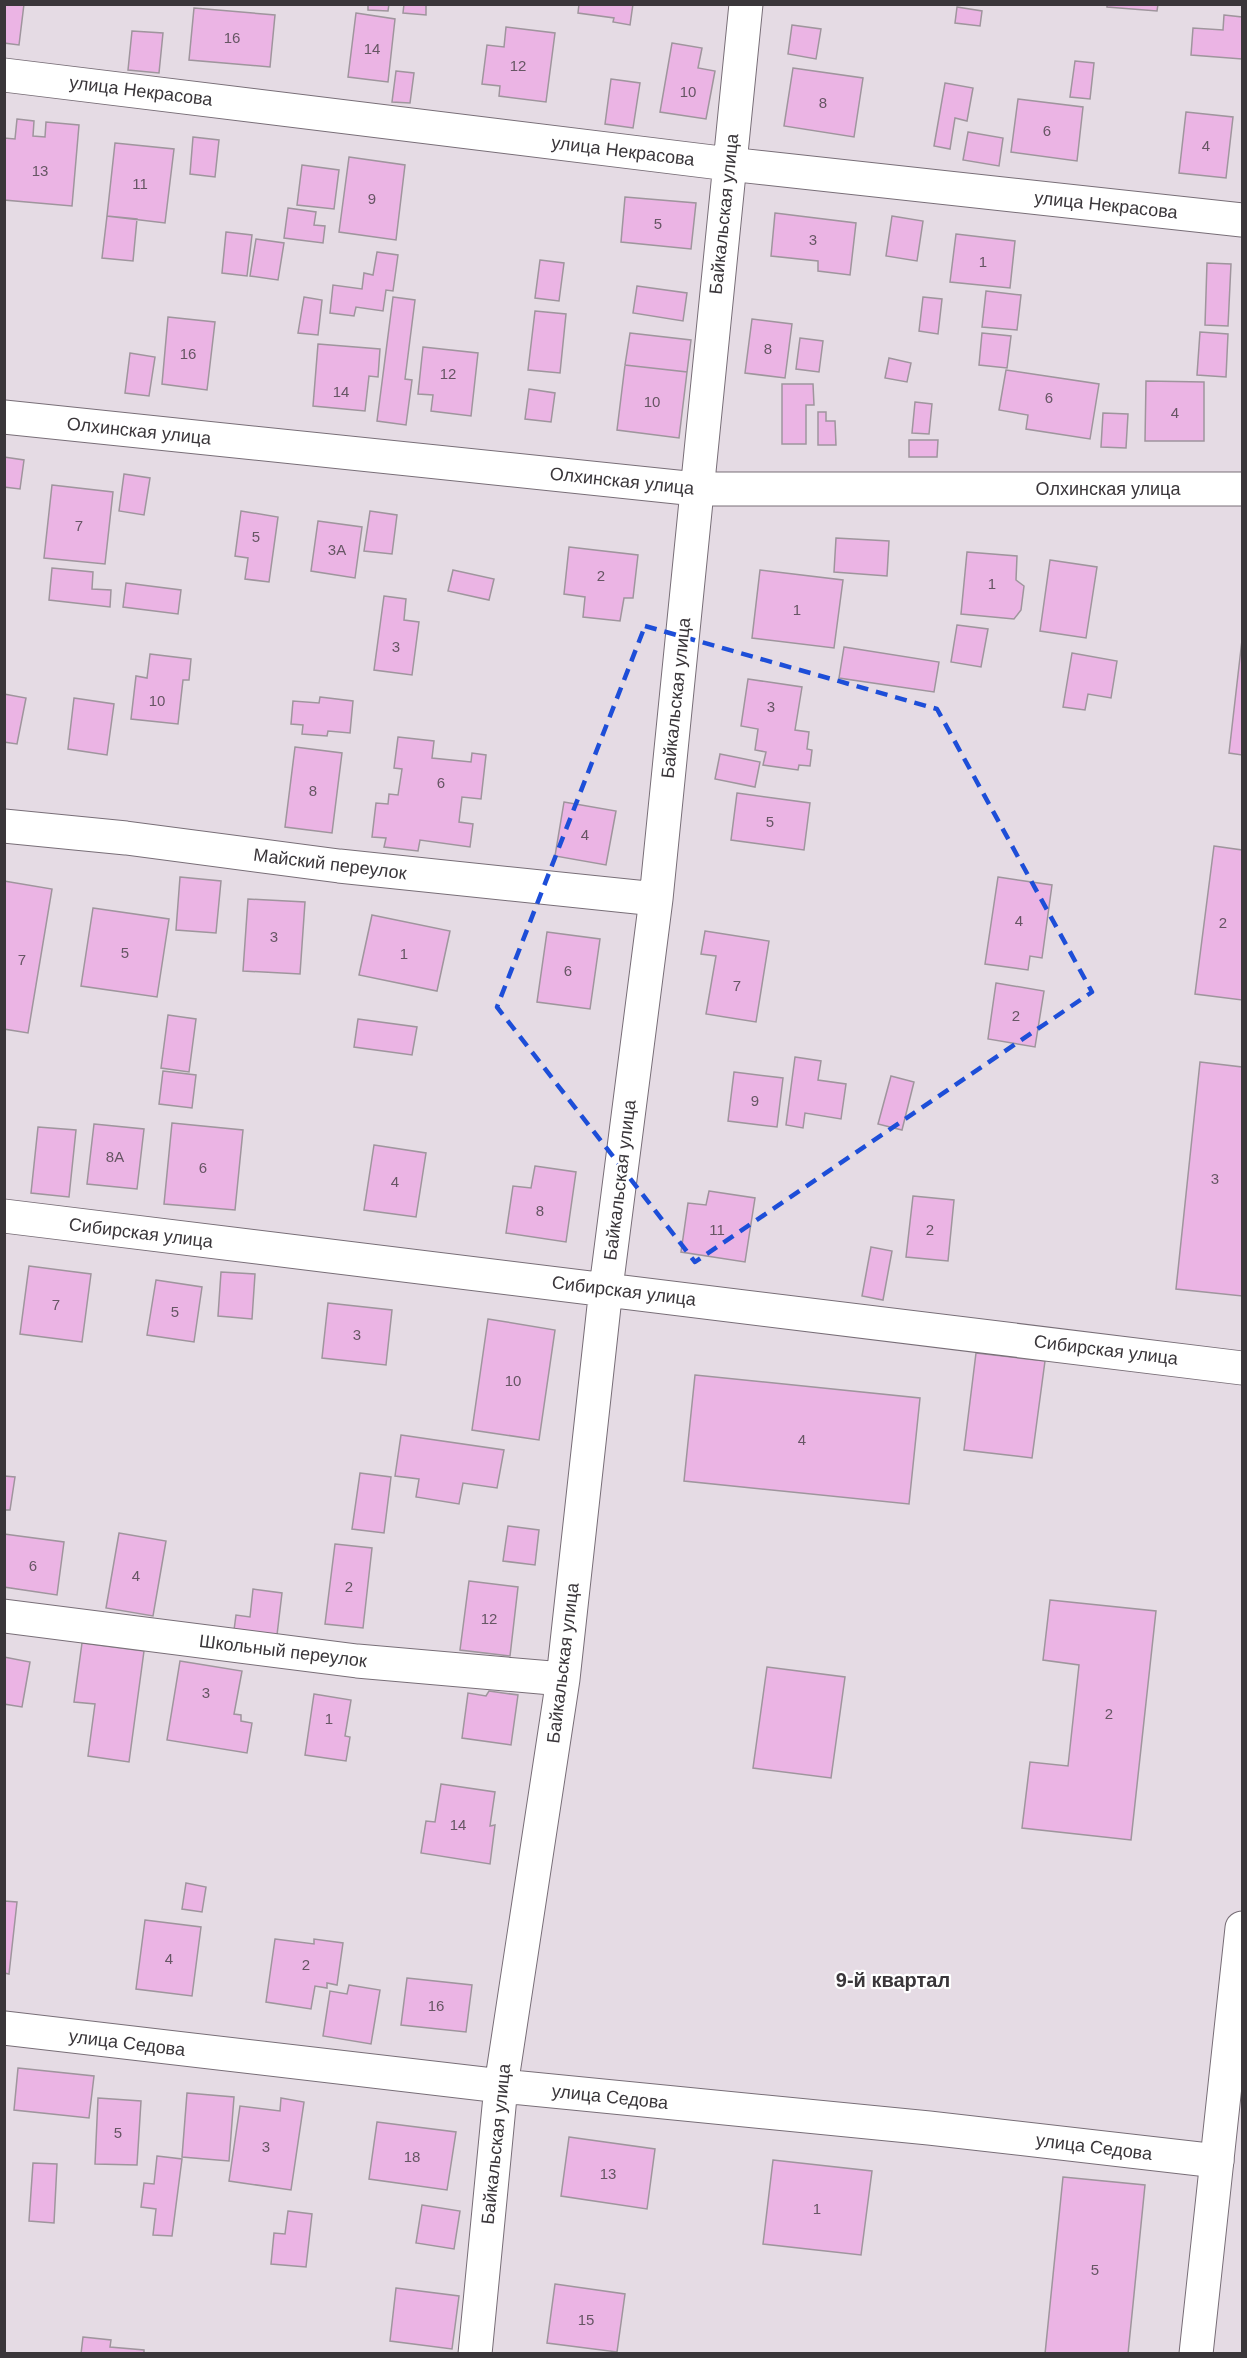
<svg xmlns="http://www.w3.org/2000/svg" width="1247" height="2358" viewBox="0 0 1247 2358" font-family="Helvetica,sans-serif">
<rect width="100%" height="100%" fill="#e5dbe4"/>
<path fill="#ebb4e4" stroke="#9f959d" stroke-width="1.5" d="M4,4H24L19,45L4,43Z
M368,4H389L388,11L368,10Z
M404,4H426V15L403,13Z
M579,4H633L630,25L613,22L614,18L578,13Z
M1107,4H1158L1157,11L1107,7Z
M957,7L982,11L980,26L955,23Z
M194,8L275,15L270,67L189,60Z
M356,13L395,19L388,82L348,77Z
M1224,15L1242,17V59L1191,55L1193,28L1223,30Z
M792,25L821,29L816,59L788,54Z
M506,27L555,33L546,102L499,96L500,86L482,84L487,45L504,47Z
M132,31L163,33L159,73L128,70Z
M672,43L702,48L698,68L715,71L706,119L660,112Z
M1075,61L1094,63L1090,99L1070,97Z
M793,68L863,78L854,137L784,126Z
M396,71L414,73L410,103L392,102Z
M611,79L640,83L633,128L605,124Z
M945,83L973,88L967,121L955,118L950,149L934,146Z
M1018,99L1083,107L1077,161L1011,152Z
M1186,112L1233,117L1226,178L1179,173Z
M17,119L34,121L33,136L45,137L46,122L79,125L72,206L4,200V138L15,139Z
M968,132L1003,138L999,166L963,160Z
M193,137L219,140L215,177L190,174Z
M115,143L174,149L165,223L107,216Z
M349,157L405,165L396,240L339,232Z
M302,165L339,170L334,209L297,205Z
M625,197L696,203L691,249L621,242Z
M288,208L316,212L314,225L325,226L323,243L284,238Z
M775,213L856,223L850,275L818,271V261L771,256Z
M107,216L137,219L133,261L102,258Z
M892,216L923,221L917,261L886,256Z
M226,232L252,235L247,276L222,273Z
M956,234L1015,241L1010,288L950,282Z
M256,239L284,243L278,280L250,276Z
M377,252L398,255L393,291L386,290L383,311L356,307L354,316L330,313L333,285L362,289L364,273L373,275Z
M540,260L564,263L559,301L535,298Z
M1207,263L1231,264L1228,326L1205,325Z
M637,286L687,293L683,321L633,313Z
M986,291L1021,295L1017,330L982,327Z
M304,297L322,300L318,335L298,333Z
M393,297L415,300L405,379L412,380L406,425L377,421Z
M923,297L942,299L938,334L919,331Z
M535,311L566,314L560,373L528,370Z
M168,317L215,322L207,390L162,384Z
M752,319L792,324L785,378L745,373Z
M1200,332L1228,334L1226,377L1197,375Z
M630,333L691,340L687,372L625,365Z
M982,333L1011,336L1007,368L979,365Z
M800,338L823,341L819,372L796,369Z
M318,344L380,349L378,377L369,376L365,411L313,406Z
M423,347L478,353L471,416L431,411L433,395L418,394Z
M130,353L155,357L149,396L125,393Z
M889,358L911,363L907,382L885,378Z
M625,365L687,372L679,438L617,430Z
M1006,370L1099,384L1090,439L1026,429L1028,415L999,410Z
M1146,381L1204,382V441H1145Z
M782,384H813L814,405H806V444H782Z
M529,389L555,393L551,422L525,419Z
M915,402L932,404L929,434L912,433Z
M818,412H826V421H835L836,445H818Z
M1103,413L1128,414L1126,448L1101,447Z
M909,440H938L937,457H909Z
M4,457L24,460L20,489L4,487Z
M124,474L150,478L144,515L119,511Z
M52,485L113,492L105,564L44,558Z
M241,511L278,517L269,582L245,579L248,558L235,556Z
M370,511L397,515L392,554L364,551Z
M318,521L362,527L355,578L311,571Z
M836,538L889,541L887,576L834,572Z
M569,547L638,555L633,598H624L620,621L583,617L585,597L564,594Z
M967,552L1017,556L1016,580L1024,586L1021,610L1014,619L961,614Z
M1050,560L1097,567L1086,638L1040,631Z
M52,568L93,572L92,589L111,590L110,607L49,600Z
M453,570L494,579L489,600L448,591Z
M760,570L843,580L834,648L752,638Z
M126,583L181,590L178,614L123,607Z
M384,596L406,599L404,620L419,622L412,675L374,670Z
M957,625L988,629L981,667L951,662Z
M1242,640V755L1229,753Z
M844,647L939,662L934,692L839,678Z
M1072,653L1117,661L1111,698L1088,694L1085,710L1063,707Z
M150,654L191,659L189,680H183L178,724L131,719L136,676L147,678Z
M748,679L802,687L795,730L809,732L807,749L812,750L810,766L799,765L798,770L763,765L766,752L755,750L758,729L741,726Z
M4,694L26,698L17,744L4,742Z
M320,697L353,701L350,733L328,731L327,736L302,734L303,725L291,724L293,701L319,703Z
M74,698L114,704L107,755L68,749Z
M398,737L434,741L432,758L471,762L472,753L486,755L481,799L462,797L459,822L473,824L470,847L420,840L418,851L384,847L386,838L372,837L376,803L388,804L389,794L398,795L402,769L394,768Z
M295,747L342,753L332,833L285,827Z
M720,754L760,762L755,787L715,779Z
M737,793L810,803L804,850L731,840Z
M564,802L616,811L606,865L555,856Z
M1214,846L1242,850V1000L1195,994Z
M180,877L221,881L216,933L176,930Z
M998,877L1052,885L1042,958L1030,956L1028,970L985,964Z
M4,881L52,889L28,1033L4,1029Z
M248,899L305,902L300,974L243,971Z
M93,908L169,919L157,997L81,986Z
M372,915L450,931L437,991L359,975Z
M705,931L769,941L756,1022L706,1014L716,956L701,954Z
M547,932L600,939L590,1009L537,1002Z
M996,983L1044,991L1035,1047L988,1039Z
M168,1015L196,1019L189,1072L161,1068Z
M358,1019L417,1027L412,1055L354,1047Z
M795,1057L821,1061L818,1080L846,1084L841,1119L805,1113L803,1128L786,1125Z
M1200,1062L1242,1067V1296L1176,1289Z
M163,1071L196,1075L192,1108L159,1104Z
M734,1072L783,1078L777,1127L728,1121Z
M891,1076L914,1082L902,1130L878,1124Z
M172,1123L243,1130L235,1210L164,1204Z
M94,1124L144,1129L137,1189L87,1184Z
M38,1127L76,1130L69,1197L31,1193Z
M374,1145L426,1153L416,1217L364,1210Z
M535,1166L576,1172L566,1242L506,1233L513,1186L531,1188Z
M709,1191L755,1198L745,1262L681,1252L688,1203L706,1205Z
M913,1196L954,1200L948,1261L906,1257Z
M871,1247L892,1251L883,1300L862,1296Z
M29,1266L91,1274L82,1342L20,1334Z
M221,1272L255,1274L252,1319L218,1316Z
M156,1280L202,1287L194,1342L147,1335Z
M328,1303L392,1310L386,1365L322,1358Z
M488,1319L555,1330L539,1440L472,1430Z
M976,1353L1045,1361L1032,1458L964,1450Z
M695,1375L920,1398L909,1504L684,1481Z
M401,1435L504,1450L497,1488L463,1483L459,1504L416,1497L419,1479L395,1476Z
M360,1473L391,1477L384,1533L352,1529Z
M4,1476L15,1477L10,1510H4Z
M508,1526L539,1530L535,1565L503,1561Z
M119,1533L166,1541L153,1616L106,1608Z
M4,1534L64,1542L57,1595L4,1587Z
M335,1544L372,1548L363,1628L325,1624Z
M469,1581L518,1587L510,1656L460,1650Z
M253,1589L282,1593L277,1635L234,1630L236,1615L250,1617Z
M1050,1600L1156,1611L1131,1840L1022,1828L1030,1762L1068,1766L1079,1665L1043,1660Z
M82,1643L144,1651L129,1762L88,1756L95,1704L74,1702Z
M4,1657L30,1662L22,1707L4,1704Z
M180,1661L242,1671L234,1714L241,1715V1721L252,1723L247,1753L167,1740Z
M767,1667L845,1677L831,1778L753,1768Z
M489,1691L518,1695L511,1745L462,1738L468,1693L486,1696Z
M314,1694L351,1700L345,1736L350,1737L346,1761L305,1755Z
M441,1784L495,1792L490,1826L495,1825L490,1864L421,1853L426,1821L435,1822Z
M186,1883L206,1887L202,1912L182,1909Z
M4,1901L17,1902L9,1974L4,1973Z
M145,1920L201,1927L192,1996L136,1989Z
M275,1939L314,1944V1939L343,1943L337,1985L327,1983V1988L315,1986L311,2009L266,2002Z
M407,1978L472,1985L466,2032L401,2025Z
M349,1985L380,1990L371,2044L323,2036L330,1991L347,1994Z
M18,2068L94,2076L89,2118L14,2110Z
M187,2093L234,2097L229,2161L182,2157Z
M98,2098L141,2101L137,2165L95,2164Z
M281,2098L304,2102L291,2190L229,2181L240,2106L280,2111Z
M377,2122L456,2132L447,2190L369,2179Z
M569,2137L655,2149L647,2209L561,2196Z
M157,2156L182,2159L172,2236L153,2235L156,2209L141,2207L144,2183L154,2184Z
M773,2160L872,2171L861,2255L763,2244Z
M33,2163L57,2164L54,2223L29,2221Z
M1063,2177L1145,2185L1128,2354H1045Z
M422,2205L460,2211L454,2249L416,2243Z
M288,2211L312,2214L306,2267L271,2264L274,2233L285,2234Z
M555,2284L625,2294L617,2352L547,2343Z
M396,2288L459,2296L452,2349L390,2341Z
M83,2337L111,2340L110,2347L144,2350V2354H81Z"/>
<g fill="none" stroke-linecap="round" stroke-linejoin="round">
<g stroke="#786e77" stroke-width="35">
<path id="minor" d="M4,75L729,164L1242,220
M4,417L696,489H1242
M4,826L126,838L339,866L656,899
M4,1216L1242,1368
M4,1616L357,1661L563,1679
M4,2028L501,2086L929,2128L1217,2161
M475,2354L501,2086L563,1679L606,1288L656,899L746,4"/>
</g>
<g stroke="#786e77" stroke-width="35">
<path id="tertiary" d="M1196,2354L1242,1928"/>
</g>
<use href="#minor" stroke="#fff" stroke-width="33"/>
<use href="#tertiary" stroke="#fff" stroke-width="33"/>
</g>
<path fill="none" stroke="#1d4ed8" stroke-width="4.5" stroke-dasharray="12 8" stroke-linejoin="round" d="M645,626L937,709L1092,992L695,1262L497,1007Z"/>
<g text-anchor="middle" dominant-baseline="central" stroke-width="4.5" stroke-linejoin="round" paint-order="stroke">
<g font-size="15" fill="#665664">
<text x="232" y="37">16</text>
<text x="372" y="48">14</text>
<text x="518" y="65">12</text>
<text x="688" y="91">10</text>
<text x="823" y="102">8</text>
<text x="1047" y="130">6</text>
<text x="1206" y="145">4</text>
<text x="40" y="170">13</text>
<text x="140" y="183">11</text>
<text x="372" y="198">9</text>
<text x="658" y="223">5</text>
<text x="813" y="239">3</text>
<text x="983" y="261">1</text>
<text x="768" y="348">8</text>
<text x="188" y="353">16</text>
<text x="448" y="373">12</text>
<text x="341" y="391">14</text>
<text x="1049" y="397">6</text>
<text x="652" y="401">10</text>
<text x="1175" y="412">4</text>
<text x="79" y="525">7</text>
<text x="256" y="536">5</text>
<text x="337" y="549">3А</text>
<text x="601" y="575">2</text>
<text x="992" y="583">1</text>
<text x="797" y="609">1</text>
<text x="396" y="646">3</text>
<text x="157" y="700">10</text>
<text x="771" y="706">3</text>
<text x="441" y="782">6</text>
<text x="313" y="790">8</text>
<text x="770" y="821">5</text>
<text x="585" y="834">4</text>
<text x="1019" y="920">4</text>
<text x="1223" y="922">2</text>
<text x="274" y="936">3</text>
<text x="125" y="952">5</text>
<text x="404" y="953">1</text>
<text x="22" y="959">7</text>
<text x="568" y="970">6</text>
<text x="737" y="985">7</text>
<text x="1016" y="1015">2</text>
<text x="755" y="1100">9</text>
<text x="115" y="1156">8А</text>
<text x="203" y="1167">6</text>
<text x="1215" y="1178">3</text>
<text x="395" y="1181">4</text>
<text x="540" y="1210">8</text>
<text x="717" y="1229">11</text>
<text x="930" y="1229">2</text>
<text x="56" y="1304">7</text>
<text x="175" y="1311">5</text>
<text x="357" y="1334">3</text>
<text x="513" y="1380">10</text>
<text x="802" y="1439">4</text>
<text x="33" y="1565">6</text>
<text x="136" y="1575">4</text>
<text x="349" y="1586">2</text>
<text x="489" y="1618">12</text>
<text x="206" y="1692">3</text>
<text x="1109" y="1713">2</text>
<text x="329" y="1718">1</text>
<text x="458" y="1824">14</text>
<text x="169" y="1958">4</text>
<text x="306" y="1964">2</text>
<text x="436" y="2005">16</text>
<text x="118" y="2132">5</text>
<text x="266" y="2146">3</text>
<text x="412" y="2156">18</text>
<text x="608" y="2173">13</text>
<text x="817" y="2208">1</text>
<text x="1095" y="2269">5</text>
<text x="586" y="2319">15</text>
</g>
<g font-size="18" fill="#3a363a" stroke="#fff">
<text transform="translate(141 91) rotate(7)">улица Некрасова</text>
<text transform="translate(623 151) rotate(7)">улица Некрасова</text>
<text transform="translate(1106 205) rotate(6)">улица Некрасова</text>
<text transform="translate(724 214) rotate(-84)">Байкальская улица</text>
<text transform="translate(139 431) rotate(6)">Олхинская улица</text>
<text transform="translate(622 481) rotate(6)">Олхинская улица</text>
<text x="1108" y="489">Олхинская улица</text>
<text transform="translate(676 698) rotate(-84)">Байкальская улица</text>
<text transform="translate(330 864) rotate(7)">Майский переулок</text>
<text transform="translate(620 1180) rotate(-83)">Байкальская улица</text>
<text transform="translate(141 1233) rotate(7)">Сибирская улица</text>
<text transform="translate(624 1291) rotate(7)">Сибирская улица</text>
<text transform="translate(1106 1350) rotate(7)">Сибирская улица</text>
<text transform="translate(283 1651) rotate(7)">Школьный переулок</text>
<text transform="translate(563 1663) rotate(-83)">Байкальская улица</text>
<text transform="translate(127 2043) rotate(7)">улица Седова</text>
<text transform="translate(610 2097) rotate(6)">улица Седова</text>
<text transform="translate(496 2144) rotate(-84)">Байкальская улица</text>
<text transform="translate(1094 2147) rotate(7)">улица Седова</text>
</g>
<g font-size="20" font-weight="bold" fill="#3a363a" stroke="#fff">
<text x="893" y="1980">9-й квартал</text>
</g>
</g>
<rect width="1247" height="2358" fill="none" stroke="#3a363a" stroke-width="12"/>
</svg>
